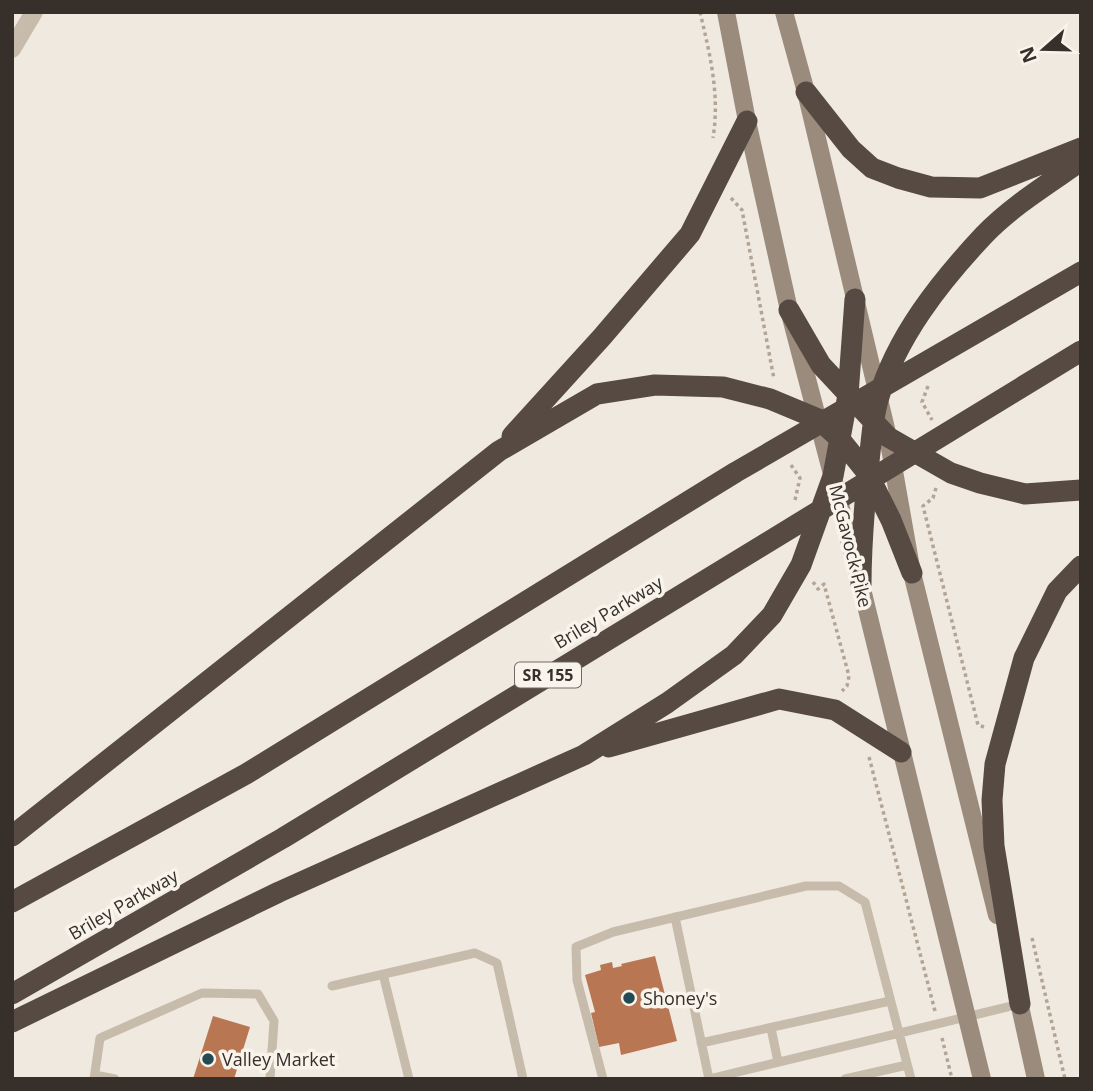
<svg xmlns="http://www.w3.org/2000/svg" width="1093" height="1091" viewBox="0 0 1093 1091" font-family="'Open Sans',sans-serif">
<rect width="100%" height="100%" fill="#f0e9df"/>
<path fill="#b97653" d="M655,956L677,1041L621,1055L619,1043L599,1047L591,1013L595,1012L585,975L601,970L600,965L612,962L613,968L622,966L621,964Z
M213,1016L250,1027L234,1079H193Z"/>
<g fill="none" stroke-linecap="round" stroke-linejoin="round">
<path stroke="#b3a596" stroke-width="3.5" stroke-dasharray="3.5 3.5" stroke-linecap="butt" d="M700,12C710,55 720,94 713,138
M731,198L742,210L774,379
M928,386L922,402L932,420
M791,465L800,478L795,500
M936,488L933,498L923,506L978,725L984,727
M813,582L818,589L824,584L849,676L847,686L842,691
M869,757L935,1011
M1032,938L1065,1079
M942,1038L952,1079"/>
<path stroke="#c7bbac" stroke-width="9" d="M675,917L709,1079
M383,974L409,1079
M332,986L475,953L497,963L523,1079
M771,1028L778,1062
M701,1043L890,1001
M95,1075L115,1079
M94,1079L100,1038L202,993L258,994L274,1021L270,1079
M603,1079L577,980L576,947L613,932L806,886H839L865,902L911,1079
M709,1079L1020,1004
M845,1079L907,1065"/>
<path stroke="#c7bbac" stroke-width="18" d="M12,49L34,12"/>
<path stroke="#9a8b7d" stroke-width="18" d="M726,12L747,121L789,310L861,585L982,1079
M784,12L806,92L888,437L912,573L997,915
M1017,993L1036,1079"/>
<path stroke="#564a42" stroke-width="21" d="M806,92L851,149L872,168L898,178L931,187L980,188L1081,148
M789,310L821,365L888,437L951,473L980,483L1025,494L1081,490
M512,436L602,337L690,234L747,121
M861,585C861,540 865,497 870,452C872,435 873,417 878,400C896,337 940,282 984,235C1012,206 1048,184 1081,161
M609,747L779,699L835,710L901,752
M12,836L499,451L597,394L655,385L723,387L770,399L818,419L839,438L868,474L891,520L912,573
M12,902L246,774L736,472L1081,272
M12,994L283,838L1081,351
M1020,1004L994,846L992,800L995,764L1024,658L1057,591L1081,566
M12,1022L279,892L584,755L667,703L734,655L772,615L801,565L833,476L848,395L855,299"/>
</g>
<g fill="#244b53" stroke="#f8f3eb" stroke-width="2.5">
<circle cx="629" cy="998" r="7"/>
<circle cx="208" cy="1059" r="7"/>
</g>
<g text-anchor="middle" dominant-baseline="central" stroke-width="7" stroke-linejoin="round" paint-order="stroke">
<rect fill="#f8f3eb" stroke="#706a64" stroke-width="2" x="515" y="662.5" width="66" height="25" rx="5"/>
<g font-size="16" font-weight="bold" fill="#362f2a">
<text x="548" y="675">SR 155</text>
</g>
<g font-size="18" fill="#362f2a" stroke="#f8f3eb">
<text transform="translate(851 546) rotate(76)">McGavock Pike</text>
<text transform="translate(608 612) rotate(-31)">Briley Parkway</text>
<text transform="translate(123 904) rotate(-30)">Briley Parkway</text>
</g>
<g font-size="18" fill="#362f2a" stroke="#f8f3eb" text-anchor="start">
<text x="643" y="998">Shoney's</text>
<text x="222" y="1059">Valley Market</text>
</g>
</g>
<rect width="1093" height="1091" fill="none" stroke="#362f2a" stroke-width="28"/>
<g transform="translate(1044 49) rotate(250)" stroke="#f8f3eb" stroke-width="5" paint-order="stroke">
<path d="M0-5L12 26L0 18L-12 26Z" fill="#362f2a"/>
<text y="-10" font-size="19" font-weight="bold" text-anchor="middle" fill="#362f2a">N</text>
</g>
</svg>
